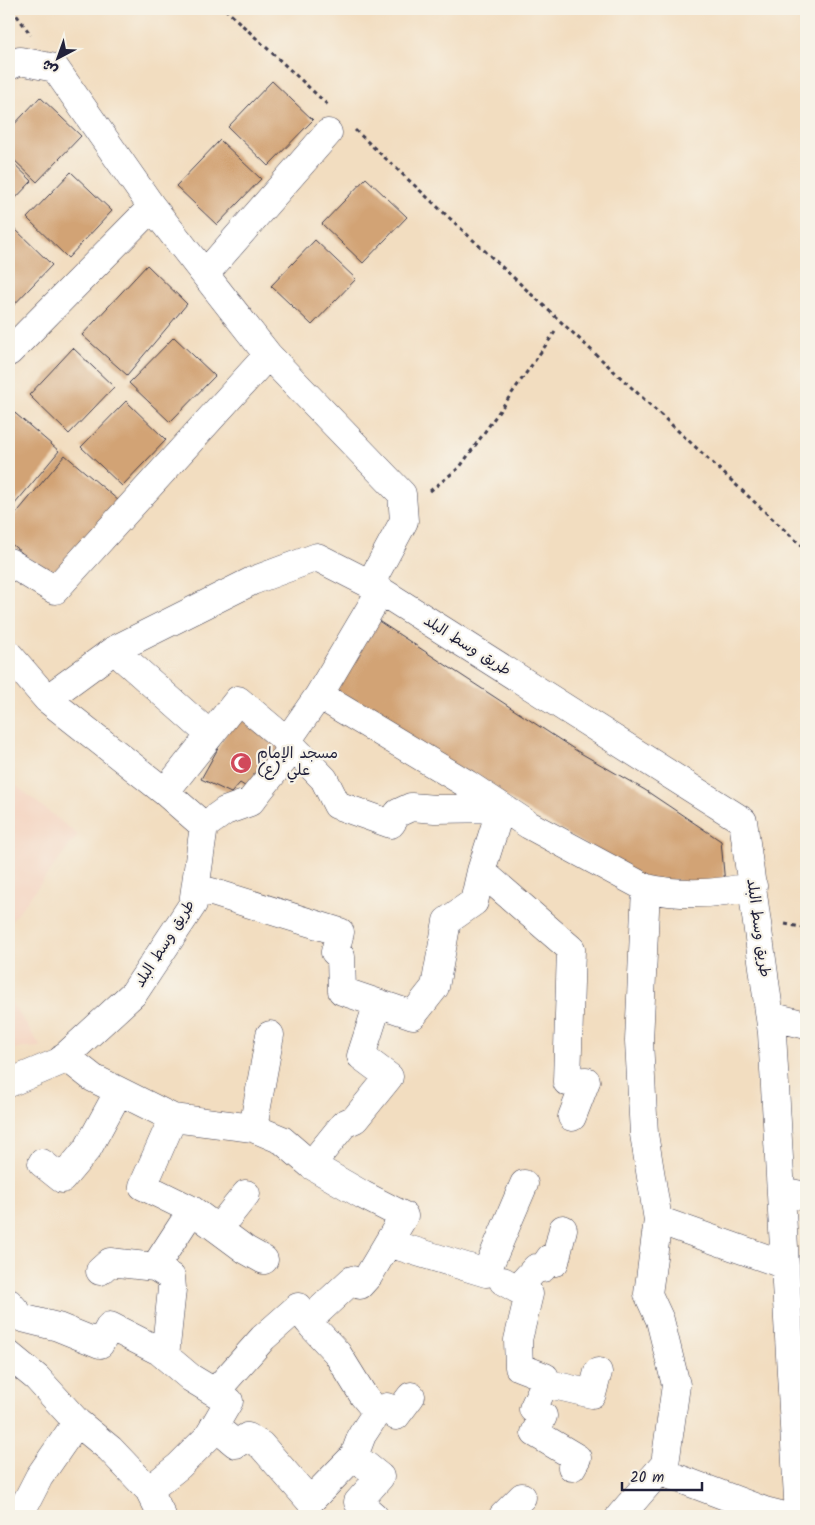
<svg xmlns="http://www.w3.org/2000/svg" width="815" height="1525" viewBox="0 0 815 1525" font-family="Kalam,'Playpen Sans Arabic',sans-serif">
<rect width="100%" height="100%" fill="#f7f3e8"/>
<filter id="ink" filterUnits="userSpaceOnUse"><feTurbulence type="fractalNoise" baseFrequency=".02" numOctaves="2"/><feDisplacementMap in="SourceGraphic" scale="10" xChannelSelector="R" yChannelSelector="G"/><feConvolveMatrix kernelMatrix="1 2 1 2 8 2 1 2 1" color-interpolation-filters="sRGB"/></filter>
<filter id="wash" filterUnits="userSpaceOnUse"><feTurbulence type="fractalNoise" baseFrequency=".0096" numOctaves="4" result="noise"/><feDisplacementMap in="SourceGraphic" scale="20" xChannelSelector="R" yChannelSelector="G"/><feGaussianBlur stdDeviation="1.12" result="paint"/><feColorMatrix in="noise" values="0 0 0 0 0 0 0 0 0 0 0 0 0 0 0 0 0 1.4 0 .05"/><feComposite in="paint" operator="in"/></filter>
<g filter="url(#wash)">
<rect width="100%" height="100%" fill="#f2ddc0"/>
<path fill="#f4d3c0" d="M9,780L78,835L9,924Z
M9,999L41,1047L9,1049Z"/>
<g id="blocks">
<path fill="#d2a374" d="M272,81L313,120L268,166L228,127Z
M40,97L81,136L37,182L9,155V130Z
M220,140L261,179L217,225L176,186Z
M9,159L32,181L9,205Z
M71,172L112,211L68,258L27,218Z
M366,178L407,217L363,263L322,224Z
M12,226L52,265L9,310V229Z
M315,240L356,279L312,325L271,286Z
M147,265L187,304L127,375L82,335Z
M174,337L215,376L170,422L129,383Z
M73,348L114,387L69,434L29,395Z
M126,401L166,440L122,486L81,447Z
M9,408L59,451L9,511Z
M65,455L119,501L53,579L9,542V522Z
M377,620L577,751L645,790L721,841L725,884L642,878L334,695Z
M240,709L286,747L251,790L240,783L231,793L201,779Z"/>
</g>
</g>
<g filter="url(#ink)">
<use href="#blocks" fill-opacity="0" stroke="#413e4f" stroke-width="1"/>
<g fill="none" stroke-linecap="round" stroke-linejoin="round">
<g stroke="#413e4f" stroke-width="29">
<path id="minor" d="M9,66L20,61L55,68L152,207L268,355L402,494L404,521L370,584
M205,274L328,133
M9,352L152,207
M9,562L55,590L268,355
M380,592L319,695L467,784L529,825L646,888
M114,650L209,734
M9,655L47,699
M319,695L287,741L324,779L337,805L391,824L398,813L411,807L435,809L501,808L481,871L571,949L567,1082L586,1081L572,1117
M165,792L238,700L287,741
M204,826L225,811L250,802L293,748
M196,888L215,893L340,932L335,952L341,957L342,991L413,1015L435,987L447,921L474,902L481,871
M770,1016L806,1025
M65,1056L93,1078L173,1118L253,1128L270,1035
M9,1083L59,1062L134,993L193,904L204,826L165,792L47,699L114,650L252,581L317,557L370,584L743,821L772,1033L799,1516
M173,1118L143,1186L192,1210L246,1250L264,1260
M253,1128L282,1140L311,1165L363,1195L404,1216L369,1275L360,1285L352,1280L308,1321
M42,1163L62,1179L88,1148L119,1091
M311,1165L344,1124L355,1119L389,1077L361,1056L378,1003
M781,1191L806,1196
M658,1220L644,1134L639,1041L646,888C681,896 719,894 753,886
M218,1229L246,1194
M388,1243L486,1273L524,1184
M155,1267L192,1210
M100,1271L110,1262L155,1267L171,1277L172,1289L165,1356
M503,1281L517,1289L536,1268H543L550,1258L555,1262L563,1229
M517,1289L529,1294L518,1340L519,1367L545,1377V1383L533,1409L543,1416L535,1433L577,1458L572,1467
M9,1303L22,1318L58,1327L100,1344L110,1326L159,1351L191,1378L229,1401L208,1437L179,1466L149,1490L110,1449L77,1422
M9,1355L37,1378L77,1422L39,1477L19,1516
M545,1383L592,1394L598,1372
M215,1392L263,1338L298,1307L312,1326L337,1353L363,1395L377,1412L387,1407L396,1416L411,1396
M214,1426L236,1444L247,1437L261,1445L310,1501L354,1456
M659,1471L765,1511L785,1516
M149,1490L162,1516
M374,1516L358,1502L380,1477L354,1456L362,1435L377,1412
M503,1516L522,1497
M620,1516L665,1464L676,1385L660,1320L648,1294L658,1220L785,1265"/>
</g>
<path stroke="#413e4f" stroke-width="3" stroke-dasharray="4 4" stroke-linecap="butt" d="M12,9L31,35
M225,9L330,107
M355,130L806,550
M430,491L460,467L555,332
M785,924L806,928"/>
<use href="#minor" stroke="#fff" stroke-width="28"/>
</g>
</g>
<defs>
<g id="mosque-disc" transform="scale(1.125)"><circle r="9.5" fill="#d1495b" stroke="#f7f3e8"/><path d="M3.5-4.9A6 6 0 1 0 3.5 4.9A5 5 0 1 1 3.5-4.9Z" fill="#fff"/></g>
</defs>
<g fill-rule="evenodd">
<use href="#mosque-disc" x="241" y="763"/>
</g>
<g text-anchor="middle" dominant-baseline="central" stroke-width="4.5" stroke-linejoin="round" paint-order="stroke">
<g font-size="15" fill="#22223b" stroke="#f7f3e8">
<text transform="translate(467 646) rotate(32)">طريق وسط البلد</text>
<text transform="translate(758 928) rotate(82)">طريق وسط البلد</text>
<text transform="translate(165 944) rotate(-58)">طريق وسط البلد</text>
</g>
<g font-size="15" fill="#22223b" stroke="#f7f3e8" text-anchor="start">
<text x="257" y="754">مسجد الإمام<tspan x="257" dy="17">علي (ع)</tspan></text>
</g>
</g>
<rect width="815" height="1525" fill="none" stroke="#f7f3e8" stroke-width="30"/>
<g transform="translate(58 58) rotate(221)" stroke="#f7f3e8" stroke-width="4" paint-order="stroke">
<path d="M0-4L9 19L0 12L-9 19Z" fill="#22223b"/>
<text y="-8" font-size="14" font-weight="bold" text-anchor="middle" fill="#22223b">ش</text>
</g>
<path d="M622 1482v8h80v-8" fill="none" stroke="#22223b" stroke-width="2.5"/>
<text x="630" y="1482" font-size="15" fill="#22223b" stroke="#f7f3e8" stroke-width="4" paint-order="stroke">20 m</text>
</svg>
